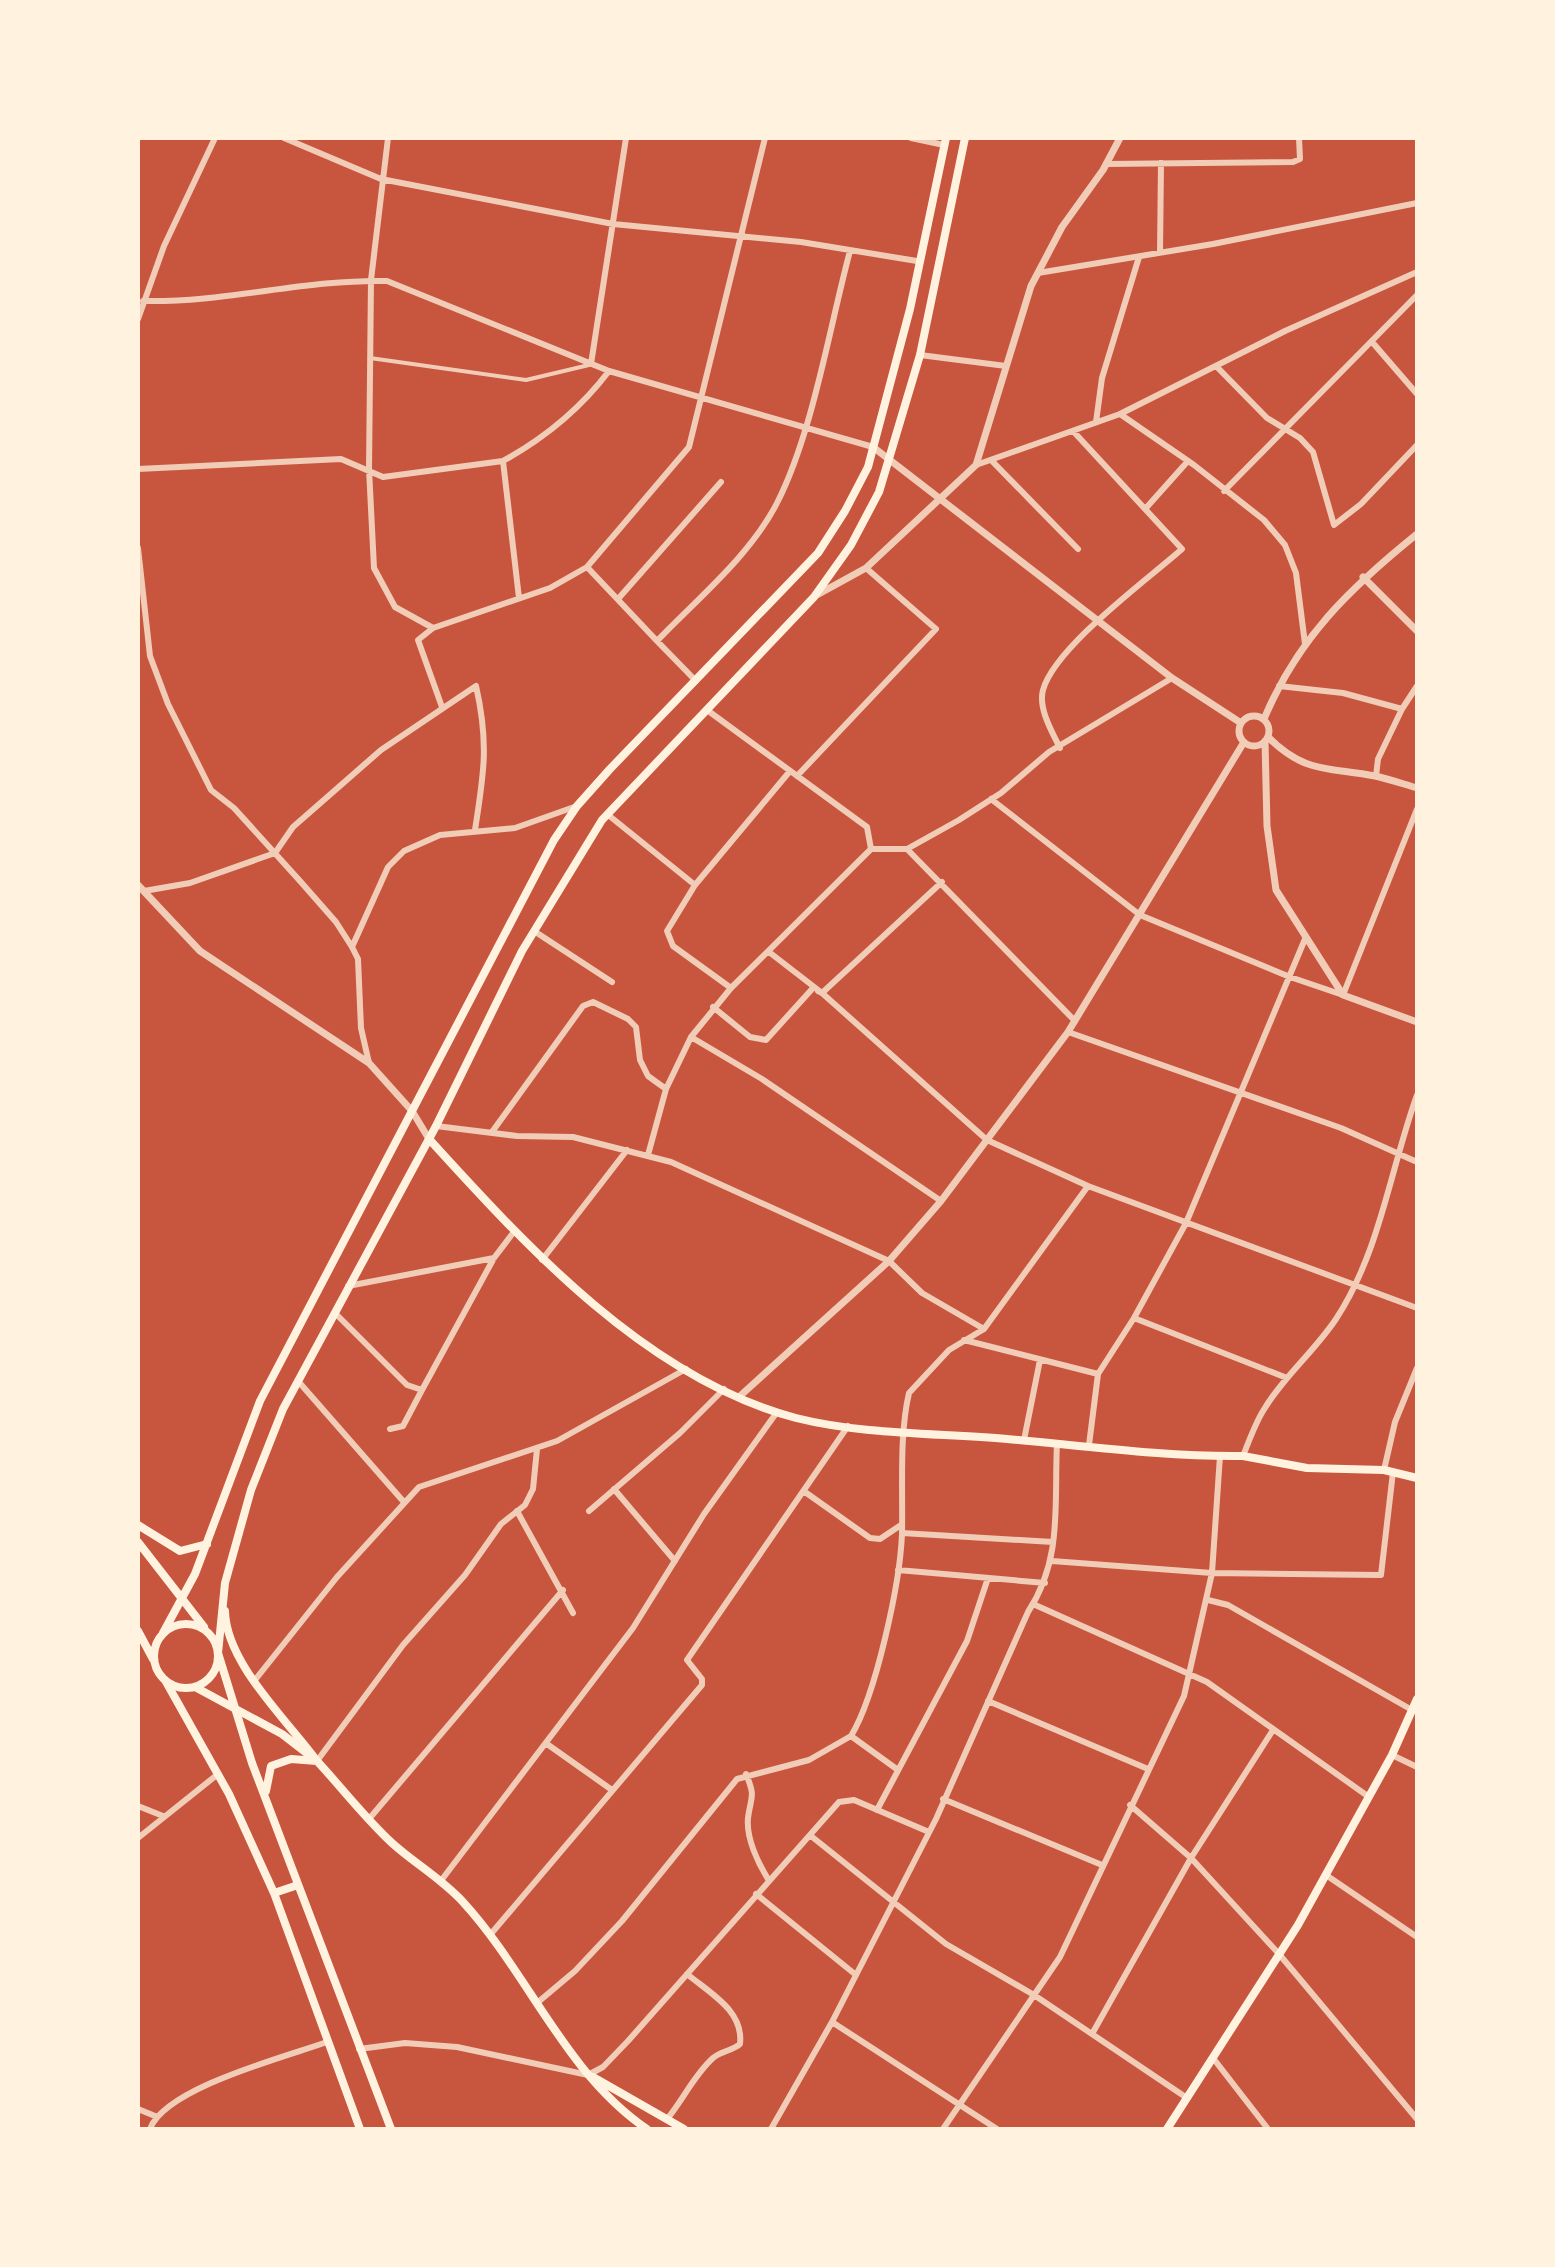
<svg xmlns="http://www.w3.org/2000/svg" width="1555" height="2267" viewBox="0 0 1555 2267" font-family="'Varela Round',sans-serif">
<rect width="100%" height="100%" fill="#c8553d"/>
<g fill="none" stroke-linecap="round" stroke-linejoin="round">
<path stroke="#f1ccb7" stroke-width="4" d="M370,358L526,380L589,365"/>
<path stroke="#f1ccb7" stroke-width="6" d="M284,138L381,179L613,224L801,242L917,261
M388,138L371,280L369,469L374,568L395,607L433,628
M911,138L944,145
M1106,164L1293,162L1300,159L1299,138
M1160,253L1161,163
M1038,273L1213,244L1417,203
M143,301C225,303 305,279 387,281L609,371L873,447
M138,319L164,246L215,138
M1373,343L1417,394
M920,355L1006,366
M591,364L626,138
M1216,366L1267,418L1300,438L1313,452L1334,525L1361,504L1417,445
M1120,414L1194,465L1264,520L1285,545L1296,573L1305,644
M1096,422L1102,378L1139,257
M991,460L1078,549
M976,465L1120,414L1285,331L1417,272
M138,469L341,459L383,477L503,461
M1224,491L1417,295
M1146,508L1188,461
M138,548L150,656L168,704L211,790L234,808L300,881L336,922L352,947L358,959L361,1028L369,1063
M587,567L657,641
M519,598L503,461C543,439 581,408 609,371
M618,599L721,482
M696,681L657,641C697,599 750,556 777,503C813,432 829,329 850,251
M1279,686L1343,693L1402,709L1417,686
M442,707L418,640L433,628L550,588L587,567L689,447L765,138
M707,710L867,827L871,849
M1060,748C1052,732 1038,708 1043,690C1055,647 1147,580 1182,549L1073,431
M797,776L936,629L866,568
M1376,776L1378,759L1402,709
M991,799L1140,915L1290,977L1343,995L1417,809
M607,814L695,885
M907,849L1075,1021
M144,891L190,883L275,853L293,827L381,750L476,686C489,743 484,773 475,830
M534,931L612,982
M352,947L388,867L404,851L440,835L515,828L577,806
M769,952L822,993L987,1140L1088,1186L1417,1308
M731,988L673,946L667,931L695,885L790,771
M818,991L822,993L942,882
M713,1007L750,1037L766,1040L813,988
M1068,1032L1341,1128L1417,1162
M691,1037L762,1079L941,1201
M436,1126L517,1136L573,1137L671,1162L889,1261L922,1293L984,1329
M492,1132L583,1006L593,1002L628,1019L636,1027L640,1060L648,1076L666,1089
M648,1155L666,1089L691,1037L731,988L871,849H907L959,820L1001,793L1049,752L1172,678
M542,1260L627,1150
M348,1286L494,1258
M335,1313L407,1385L422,1390L494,1258L513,1233
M1134,1318L1287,1378
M964,1340L1098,1374
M298,1381L403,1501
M390,1429L403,1426L422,1390
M1024,1440L1040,1360
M1089,1445L1098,1374L1134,1318L1186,1223L1305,939
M1243,1456C1249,1441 1255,1424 1263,1411C1283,1377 1314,1352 1336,1319C1380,1252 1390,1170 1417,1095
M1384,1470L1395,1422L1417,1368
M614,1489L675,1561
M805,1492L870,1538L880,1539L901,1525
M517,1511L573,1613
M589,1511L680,1433L724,1389
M902,1533L1053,1542
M1052,1561L1212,1573L1381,1575L1393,1472
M898,1570L1045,1583
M1208,1600L1228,1605L1412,1710
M1033,1604L1207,1682L1369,1797
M255,1680L337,1577L419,1487L557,1441L686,1369
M988,1701L1148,1769
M851,1736L898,1770
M547,1744L612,1790
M1392,1755L1417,1767
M317,1761L403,1645L465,1575L501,1524L525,1505L533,1489L537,1449
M746,1774C756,1798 751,1795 748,1818C746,1838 758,1863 768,1879
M943,1799L1102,1865
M1130,1805L1191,1858L1279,1954L1417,2119
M138,1806L163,1816
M877,1810L967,1641L988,1578
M369,1819L563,1590
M811,1836L946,1944L1034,1995L1187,2098
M138,1838L218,1774
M1326,1875L1417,1937
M440,1882L633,1628L704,1514L777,1412
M756,1894L856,1975
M490,1935L702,1685V1679L687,1660L848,1426
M537,2003L575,1971L622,1921L737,1779L809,1760L851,1736C876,1695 900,1583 902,1534C903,1490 899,1435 909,1393L949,1350L984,1329L1088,1186
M832,2022L997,2129
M1092,2034L1191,1858L1273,1730
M359,2049L405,2043L457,2047L588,2075L603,2067L628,2041L839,1802L854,1800L929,1832
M1213,2058L1268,2129
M138,2109L155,2116
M667,2119C683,2100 694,2075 713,2058C721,2051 732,2051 740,2044C744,2011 710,1993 687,1974
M150,2129C165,2088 285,2057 327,2042
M771,2129L832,2022L936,1819L1028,1612C1063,1558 1054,1506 1057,1443
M943,2129L1060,1957L1184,1696L1212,1573L1220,1456"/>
<path stroke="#f1ccb7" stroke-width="7" d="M873,447L1172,678L1241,723
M1363,577L1417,631
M815,596L866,568L976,465L1031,286L1062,227L1103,170L1120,138
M1239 731a15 15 0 1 1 30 0a15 15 0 1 1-30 0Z
M1264,719C1298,638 1350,588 1417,534
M1268,737C1305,774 1328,767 1375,776C1389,779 1403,784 1417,788
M1265,741L1267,826L1276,890L1343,995L1417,1022
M138,885L200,951L369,1063L412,1111L429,1139
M740,1396L889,1261L941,1201L1068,1032L1244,742"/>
<path stroke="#fff3e0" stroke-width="8" d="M429,1139C528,1248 648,1379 796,1418C864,1435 938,1433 1007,1439C1085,1446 1165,1457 1243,1456L1307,1468L1384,1470L1417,1478
M138,1525L180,1551L207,1544
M138,1542L204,1627
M154 1656a32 32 0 1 1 64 0a32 32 0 1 1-64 0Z
M138,1631L153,1659
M163,1633L195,1574L260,1401L554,840L577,806L610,769L818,553L845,511L868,467L910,309L946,138
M165,1680L229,1794L274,1893L360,2129
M195,1687L282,1734L317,1761C287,1720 226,1663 225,1611
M266,1791L271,1766L291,1759L317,1761C342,1788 365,1818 392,1843C414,1863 442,1879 463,1902C529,1974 565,2073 647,2129
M274,1893L298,1885
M593,2077L684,2129
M391,2129L252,1763L218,1653L225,1583L251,1490L283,1409L436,1126L522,951L602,820L814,597L851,545L879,492L920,355L965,138
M1167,2129L1298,1925L1392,1755L1417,1699"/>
</g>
<rect width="1555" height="2267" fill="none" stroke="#fff3e0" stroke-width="280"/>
</svg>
